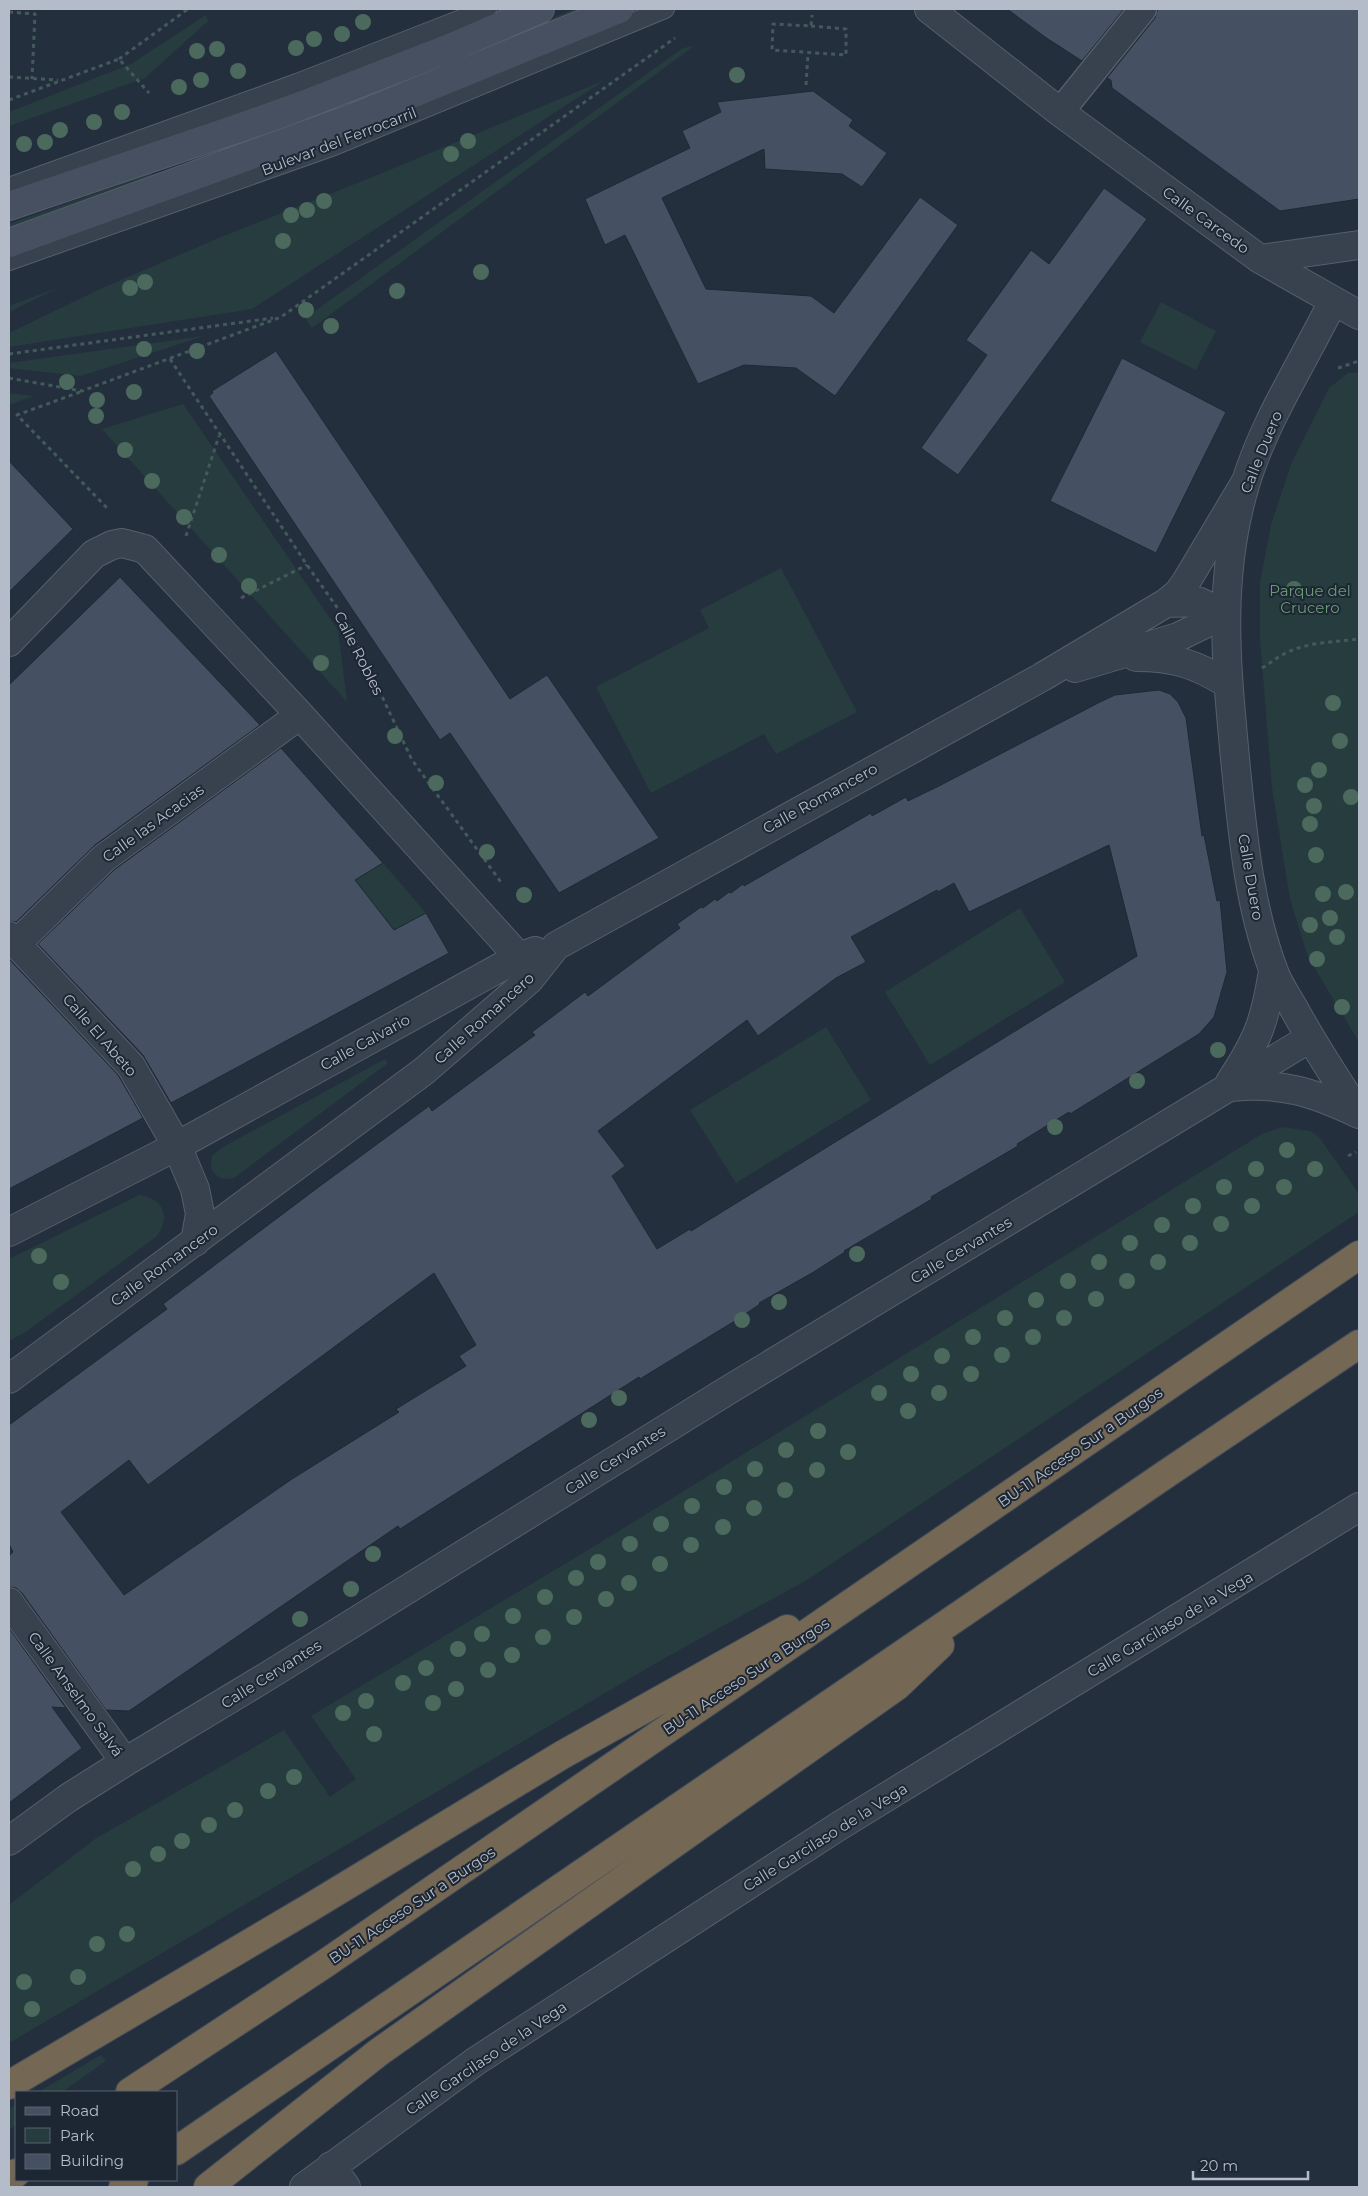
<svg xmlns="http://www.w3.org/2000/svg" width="1368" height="2196" viewBox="0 0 1368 2196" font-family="Montserrat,sans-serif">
<rect width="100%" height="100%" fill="#242f3e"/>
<path fill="#263c3f" d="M574,9H595L522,39L191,166L189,160L340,106Z
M206,15L208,21L145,78L9,126V112L131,64Z
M694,46L312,328L305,318L683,48Z
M605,80L252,309L9,347V333L98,290L221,237L375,176Z
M152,173L155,178L9,229V224Z
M62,286L9,312V306Z
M1161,302L1216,331L1196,370L1140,342Z
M204,336L81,376L9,368V363Z
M1348,373H1359V1042L1308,957L1290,899L1272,788L1260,639V582L1271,525L1292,462L1329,388Z
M9,393L34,396L9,405Z
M183,404L338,630L347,702L102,429Z
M781,568L857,712L776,754L764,734L651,793L596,687L709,628L700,610Z
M383,863L426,913L394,930L386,919L328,897Z
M1020,908L1065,982L930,1065L885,992Z
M826,1027L871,1100L736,1183L690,1110Z
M385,1059L388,1063L234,1178C222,1180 217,1178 211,1168L212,1156L223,1147Z
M1282,1127L1310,1131L1319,1137L1359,1194V1212L807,1580L670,1655L9,2043V1905L95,1839L284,1730L330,1797L356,1779L311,1716L593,1547L1262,1134Z
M139,1195C163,1198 172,1217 156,1237L27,1331L9,1341V1259Z
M101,2055L106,2061L62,2092H38Z
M16,2105V2125L9,2130V2109Z"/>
<path fill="#455162" stroke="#1f2835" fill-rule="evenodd" d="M1007,9H1124L1082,61L1045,37Z
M1158,9H1359V199L1280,211L1112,88L1111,80L1107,78L1155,18Z
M813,91L853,120L849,126L887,153L862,187L842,174L765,169L764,149L662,198L706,289L811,296L834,313L920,197L958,225L835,396L796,368L744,365L698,384L625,235L605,245L585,199L690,148L682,131L721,112L717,102Z
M1104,188L1147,219L958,475L921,448L987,355L966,340L1031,250L1049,264Z
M276,351L510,699L547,675L659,838L559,893L450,733L440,740L209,396L213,393L212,391Z
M1122,358L1226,412L1156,553L1050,501Z
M9,461L73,529L9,592Z
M120,577L260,725L95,845L16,922L9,921V685Z
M1159,690L1170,694L1178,702L1186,718L1202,836L1204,835L1217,901L1220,900L1227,972L1214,1017L1199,1034L1070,1114L1069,1112L1017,1144L1018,1146L931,1197L932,1199L844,1251L845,1252L812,1273L759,1303L760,1304L738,1319L640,1379L639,1377L400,1529L398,1526L129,1711L106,1710L22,1593L16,1588L9,1587V1556L13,1552L9,1544V1425L167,1309L163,1304L320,1186L429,1106L432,1111L535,1035L532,1032L585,992L588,996L680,928L677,924L701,907L703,908L715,899L717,901L729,892L731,893L743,884L744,886L871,813L872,816L906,797L908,801L939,786L1100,702L1115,695ZM1109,845L1137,956L691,1231L690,1229L657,1249L612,1176L625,1166L598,1131L747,1020L758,1036L836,978L866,962L851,937L937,890L938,892L954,883L969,912ZM434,1273L476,1345L459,1356L466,1366L396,1409L399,1412L292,1479L124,1595L61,1512L129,1460L148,1485Z
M281,748L383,863L355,880L394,930L426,913L449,953L171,1103L143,1055L38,944L114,870Z
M9,959L118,1075L143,1118L9,1189Z
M9,1628L66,1708L52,1707L82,1748L9,1803Z"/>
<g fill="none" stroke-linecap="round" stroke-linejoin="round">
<g stroke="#565f6c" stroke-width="20">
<path id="service" d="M9,187L297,83L487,9
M9,261L334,146L665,9"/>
</g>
<g stroke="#565f6c" stroke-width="29">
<path id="pedestrian" d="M1060,112L1143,9"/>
</g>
<g stroke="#565f6c" stroke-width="30">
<path id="minor" d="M929,9L1060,112L1260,259L1359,315
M1260,259L1359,245
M1333,301C1304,361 1264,421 1245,485C1216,582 1227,671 1236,769C1243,836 1249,905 1273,969C1277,982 1286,995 1293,1007C1313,1044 1336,1079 1359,1114
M1166,603L1200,602L1225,614
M9,642L94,554L112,545L122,543L145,549L300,715L519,957
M1136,657C1174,657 1196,664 1228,684
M1075,668L1178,637L1225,614
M9,936L131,1066L177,1146L195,1189L200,1214L195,1242
M16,944L104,858L300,715
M1230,1082C1258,1040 1265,1021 1273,971
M1231,1087C1281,1082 1313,1092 1359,1114
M9,1232L177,1146L519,957L535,951
M9,1379L424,1071L529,980L556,946L1042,677L1166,603L1178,593L1186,582L1245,483
M9,1602L125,1762
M9,1841L68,1798L125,1762L266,1677L730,1389L1310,1038
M331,2166L346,2187
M304,2187L476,2061L839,1826L1359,1507"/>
</g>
<g stroke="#565f6c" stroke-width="30">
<path id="secondary" d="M9,206L277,115L445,50L540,9
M9,243L353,118L619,9"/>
</g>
<g stroke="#434c59" stroke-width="30">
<path id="motorway" d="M9,2085L311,1907L562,1755L787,1629
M130,2092L323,1965L1359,1255
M176,2151L1166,1474L1359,1344
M9,2178L16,2173
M123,2187L134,2180
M208,2187L379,2052L897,1686L940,1645"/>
</g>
<path stroke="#44595c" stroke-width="3" stroke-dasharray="4 4" stroke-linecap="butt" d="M9,12L35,14L32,79
M811,26L846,29V55L772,50L773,24L811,26L812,15
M119,59L188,9
M9,77L58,80
M806,85L808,53
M9,100L119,59L149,93
M9,354L273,318
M170,359L307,565L346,620L412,760L503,885
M1338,368L1359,361
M9,378L82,391L281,317L675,38
M80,392L17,415L109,510
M186,536L219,436
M241,598L307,565
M1262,668C1269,664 1275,659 1282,655C1305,642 1334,642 1359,639
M1348,1156L1356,1152"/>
<use href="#service" stroke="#38414e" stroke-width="18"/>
<use href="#pedestrian" stroke="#38414e" stroke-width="26"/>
<use href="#minor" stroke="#38414e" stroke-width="28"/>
<use href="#secondary" stroke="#465061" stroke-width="28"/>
<use href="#motorway" stroke="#746855" stroke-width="28"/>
</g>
<g fill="#4b6a5d">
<circle cx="363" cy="22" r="8"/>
<circle cx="342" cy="34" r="8"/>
<circle cx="314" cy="39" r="8"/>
<circle cx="296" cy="48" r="8"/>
<circle cx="217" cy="49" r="8"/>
<circle cx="197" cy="51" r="8"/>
<circle cx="238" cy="71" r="8"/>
<circle cx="737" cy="75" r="8"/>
<circle cx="201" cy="80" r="8"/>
<circle cx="179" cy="87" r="8"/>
<circle cx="122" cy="112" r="8"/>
<circle cx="94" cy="122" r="8"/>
<circle cx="60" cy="130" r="8"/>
<circle cx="468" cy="141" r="8"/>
<circle cx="45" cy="142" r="8"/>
<circle cx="24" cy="144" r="8"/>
<circle cx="451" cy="154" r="8"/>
<circle cx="324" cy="201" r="8"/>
<circle cx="307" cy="210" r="8"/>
<circle cx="291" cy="215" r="8"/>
<circle cx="283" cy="241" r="8"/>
<circle cx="481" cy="272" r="8"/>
<circle cx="145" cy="282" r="8"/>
<circle cx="130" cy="288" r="8"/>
<circle cx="397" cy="291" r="8"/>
<circle cx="306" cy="310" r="8"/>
<circle cx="331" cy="326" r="8"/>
<circle cx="144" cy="349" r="8"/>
<circle cx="197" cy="351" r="8"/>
<circle cx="67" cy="382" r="8"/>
<circle cx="134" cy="392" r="8"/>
<circle cx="97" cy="400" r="8"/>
<circle cx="96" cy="416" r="8"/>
<circle cx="125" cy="450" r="8"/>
<circle cx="152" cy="481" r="8"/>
<circle cx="184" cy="517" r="8"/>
<circle cx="219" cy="555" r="8"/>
<circle cx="249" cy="586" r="8"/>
<circle cx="1294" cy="589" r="8"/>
<circle cx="321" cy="663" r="8"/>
<circle cx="1333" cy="703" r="8"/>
<circle cx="395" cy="736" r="8"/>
<circle cx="1340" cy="741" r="8"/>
<circle cx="1319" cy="770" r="8"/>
<circle cx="436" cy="783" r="8"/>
<circle cx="1305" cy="785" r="8"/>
<circle cx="1351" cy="797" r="8"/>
<circle cx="1314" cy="806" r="8"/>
<circle cx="1310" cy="824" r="8"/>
<circle cx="487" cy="852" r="8"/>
<circle cx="1316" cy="855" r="8"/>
<circle cx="1346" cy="892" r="8"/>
<circle cx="1323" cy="894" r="8"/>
<circle cx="524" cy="895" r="8"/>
<circle cx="1330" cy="918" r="8"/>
<circle cx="1310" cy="925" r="8"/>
<circle cx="1337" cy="937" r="8"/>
<circle cx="1317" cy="959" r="8"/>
<circle cx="1342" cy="1007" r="8"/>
<circle cx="1218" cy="1050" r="8"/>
<circle cx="1137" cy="1081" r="8"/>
<circle cx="1055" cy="1127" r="8"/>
<circle cx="1287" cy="1150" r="8"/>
<circle cx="1256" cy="1169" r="8"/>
<circle cx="1315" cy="1169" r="8"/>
<circle cx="1224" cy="1187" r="8"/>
<circle cx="1284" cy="1187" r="8"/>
<circle cx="1193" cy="1206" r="8"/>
<circle cx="1252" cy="1206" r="8"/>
<circle cx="1221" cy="1224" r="8"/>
<circle cx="1162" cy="1225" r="8"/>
<circle cx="1130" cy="1243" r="8"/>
<circle cx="1190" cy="1243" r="8"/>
<circle cx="857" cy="1254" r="8"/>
<circle cx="39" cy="1256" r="8"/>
<circle cx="1099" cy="1262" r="8"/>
<circle cx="1158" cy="1262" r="8"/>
<circle cx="1068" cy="1281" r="8"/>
<circle cx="1127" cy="1281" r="8"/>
<circle cx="61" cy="1282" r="8"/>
<circle cx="1096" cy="1299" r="8"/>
<circle cx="1036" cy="1300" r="8"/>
<circle cx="779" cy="1302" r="8"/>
<circle cx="1005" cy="1318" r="8"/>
<circle cx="1064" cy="1318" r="8"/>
<circle cx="742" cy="1320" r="8"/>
<circle cx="973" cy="1337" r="8"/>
<circle cx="1033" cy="1337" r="8"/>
<circle cx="1002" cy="1355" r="8"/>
<circle cx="942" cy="1356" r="8"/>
<circle cx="911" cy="1374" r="8"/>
<circle cx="971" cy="1374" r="8"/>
<circle cx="879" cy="1393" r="8"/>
<circle cx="939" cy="1393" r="8"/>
<circle cx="619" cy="1398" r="8"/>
<circle cx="908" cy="1411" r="8"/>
<circle cx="589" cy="1420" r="8"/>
<circle cx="818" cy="1431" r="8"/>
<circle cx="786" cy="1450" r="8"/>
<circle cx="848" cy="1452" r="8"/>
<circle cx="755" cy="1469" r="8"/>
<circle cx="817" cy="1470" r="8"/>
<circle cx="724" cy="1487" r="8"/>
<circle cx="785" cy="1490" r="8"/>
<circle cx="692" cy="1506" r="8"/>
<circle cx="754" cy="1508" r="8"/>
<circle cx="661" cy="1524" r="8"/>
<circle cx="723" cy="1527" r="8"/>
<circle cx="630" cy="1544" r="8"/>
<circle cx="691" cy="1545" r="8"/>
<circle cx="373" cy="1554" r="8"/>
<circle cx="598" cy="1562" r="8"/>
<circle cx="660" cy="1564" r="8"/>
<circle cx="576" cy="1578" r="8"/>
<circle cx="629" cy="1583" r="8"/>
<circle cx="351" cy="1589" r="8"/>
<circle cx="545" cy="1597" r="8"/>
<circle cx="606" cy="1599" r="8"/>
<circle cx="513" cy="1616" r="8"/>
<circle cx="574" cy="1617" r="8"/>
<circle cx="300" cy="1619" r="8"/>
<circle cx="482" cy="1634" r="8"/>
<circle cx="543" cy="1637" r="8"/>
<circle cx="458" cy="1649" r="8"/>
<circle cx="512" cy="1655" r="8"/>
<circle cx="426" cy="1668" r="8"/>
<circle cx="488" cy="1670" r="8"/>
<circle cx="403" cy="1683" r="8"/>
<circle cx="456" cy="1689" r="8"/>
<circle cx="366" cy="1701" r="8"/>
<circle cx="433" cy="1703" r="8"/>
<circle cx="343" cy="1713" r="8"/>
<circle cx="374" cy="1734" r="8"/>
<circle cx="294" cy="1777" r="8"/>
<circle cx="268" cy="1791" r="8"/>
<circle cx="235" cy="1810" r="8"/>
<circle cx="209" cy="1825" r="8"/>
<circle cx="182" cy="1841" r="8"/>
<circle cx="158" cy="1854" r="8"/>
<circle cx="133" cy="1869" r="8"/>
<circle cx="127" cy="1934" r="8"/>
<circle cx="97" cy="1944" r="8"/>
<circle cx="78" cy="1977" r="8"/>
<circle cx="24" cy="1982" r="8"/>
<circle cx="32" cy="2009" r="8"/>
</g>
<g text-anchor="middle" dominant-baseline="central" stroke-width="4" stroke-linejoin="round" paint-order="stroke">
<g font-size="15" fill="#b4bcc9" stroke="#1d2633">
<text transform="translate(339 141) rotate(-21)">Bulevar del Ferrocarril</text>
<text transform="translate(1206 220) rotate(36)">Calle Carcedo</text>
<text transform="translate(1261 452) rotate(-68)">Calle Duero</text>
<text transform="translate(359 653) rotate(63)">Calle Robles</text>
<text transform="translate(820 798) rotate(-29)">Calle Romancero</text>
<text transform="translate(153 823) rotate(-36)">Calle las Acacias</text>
<text transform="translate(1251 877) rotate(80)">Calle Duero</text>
<text transform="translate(484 1018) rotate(-42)">Calle Romancero</text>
<text transform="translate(100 1035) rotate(49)">Calle El Abeto</text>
<text transform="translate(365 1042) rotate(-29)">Calle Calvario</text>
<text transform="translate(961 1250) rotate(-31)">Calle Cervantes</text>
<text transform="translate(164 1265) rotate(-36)">Calle Romancero</text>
<text transform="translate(1080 1447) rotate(-35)">BU-11 Acceso Sur a Burgos</text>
<text transform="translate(615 1460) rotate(-32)">Calle Cervantes</text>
<text transform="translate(1170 1624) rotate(-31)">Calle Garcilaso de la Vega</text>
<text transform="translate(271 1674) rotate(-32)">Calle Cervantes</text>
<text transform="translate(746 1676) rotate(-34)">BU-11 Acceso Sur a Burgos</text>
<text transform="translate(76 1694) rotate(54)">Calle Anselmo Salvá</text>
<text transform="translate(825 1837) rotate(-32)">Calle Garcilaso de la Vega</text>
<text transform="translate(412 1905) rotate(-34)">BU-11 Acceso Sur a Burgos</text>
<text transform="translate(486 2058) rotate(-34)">Calle Garcilaso de la Vega</text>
</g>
<g font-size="15" fill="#6b9a76" stroke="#1d2633">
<text x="1310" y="590">Parque del<tspan x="1310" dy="17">Crucero</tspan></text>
</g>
</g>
<rect width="1368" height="2196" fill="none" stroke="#b4bcc9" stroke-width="20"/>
<rect x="15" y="2091" width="162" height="90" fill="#1d2633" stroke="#59626f"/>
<rect x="25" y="2107" width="25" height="8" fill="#465061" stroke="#59626f"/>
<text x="60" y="2116" font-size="15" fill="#b4bcc9">Road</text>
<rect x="25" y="2128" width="25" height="15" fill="#263c3f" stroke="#59626f"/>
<text x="60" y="2141" font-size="15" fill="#b4bcc9">Park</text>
<rect x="25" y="2154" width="25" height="15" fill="#455162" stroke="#59626f"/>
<text x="60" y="2166" font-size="15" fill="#b4bcc9">Building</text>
<path d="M1193 2171v8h115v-8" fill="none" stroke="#b4bcc9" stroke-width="2.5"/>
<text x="1200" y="2171" font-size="15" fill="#b4bcc9" stroke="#1d2633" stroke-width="4" paint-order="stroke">20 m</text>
</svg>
